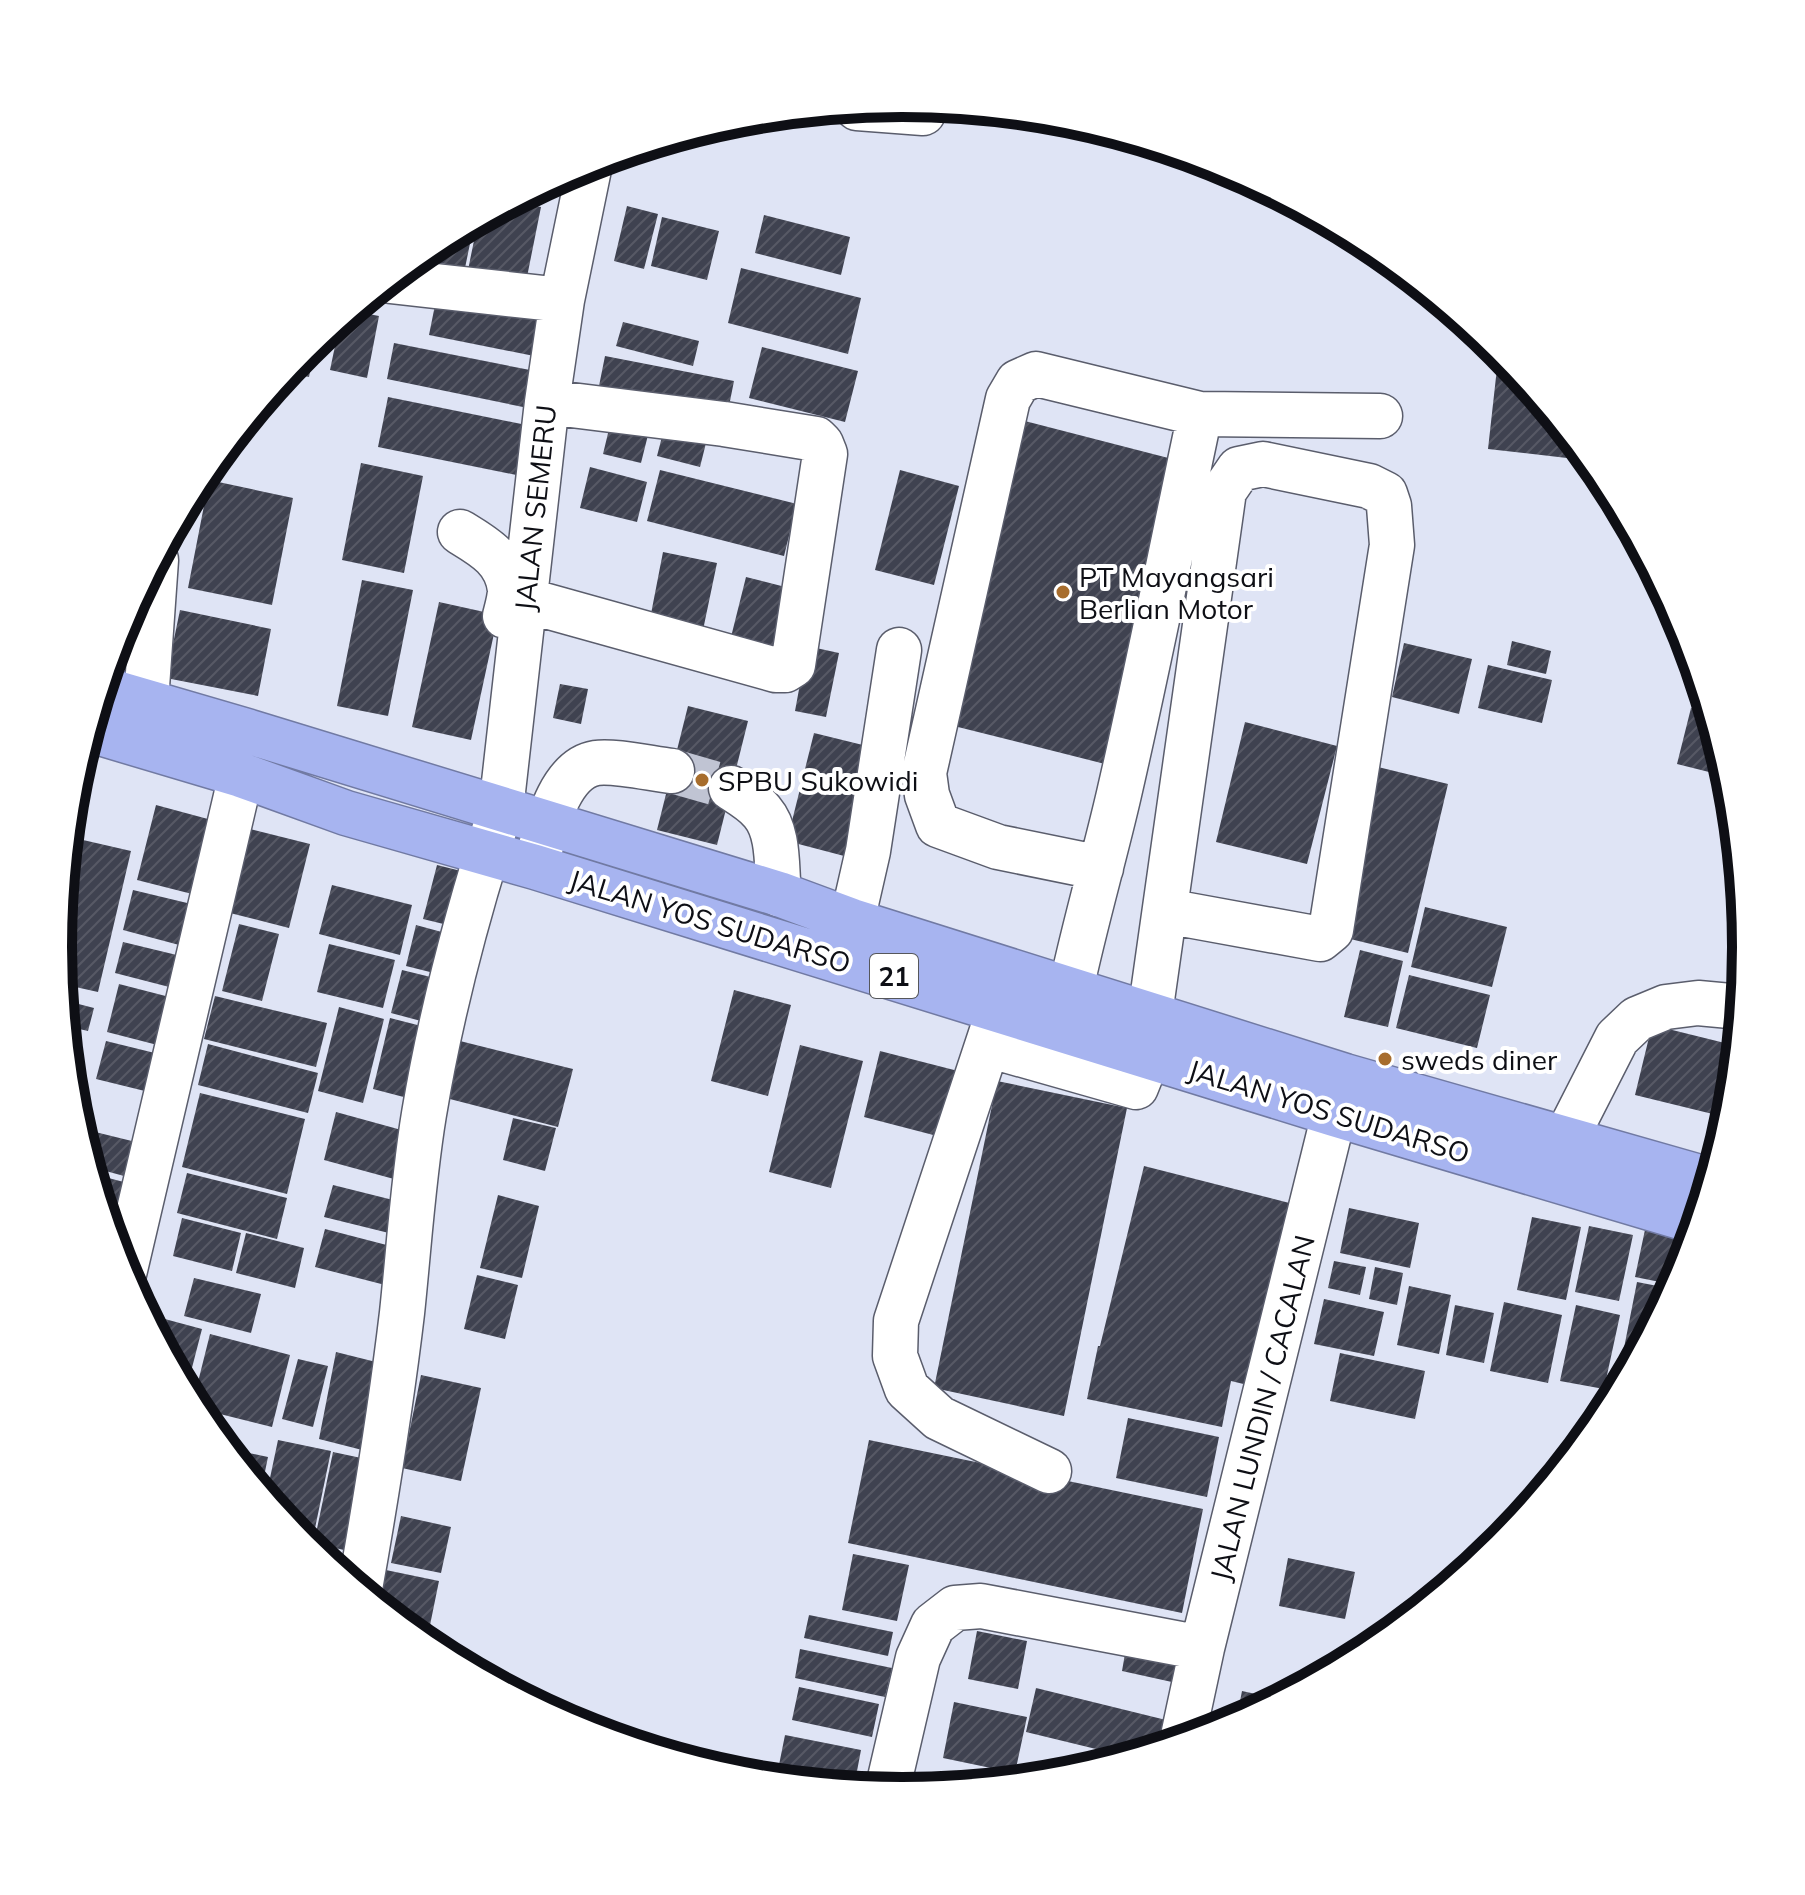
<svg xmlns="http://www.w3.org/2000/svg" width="1805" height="1895" viewBox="0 0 1805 1895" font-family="Mulish,sans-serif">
<defs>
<pattern id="building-hatch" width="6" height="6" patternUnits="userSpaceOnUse" patternTransform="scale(2)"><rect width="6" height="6" fill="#3f4250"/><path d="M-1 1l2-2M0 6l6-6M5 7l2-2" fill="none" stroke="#575965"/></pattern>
</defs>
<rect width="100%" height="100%" fill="#dfe4f5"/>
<path fill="url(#building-hatch)" d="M515,202L541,207L526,282L468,270L478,221Z
M627,206L658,214L644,269L614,261Z
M764,215L850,237L841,275L755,253Z
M662,217L719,231L707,280L651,266Z
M474,224L465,268L417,258L434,245Z
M741,268L861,298L848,354L728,323Z
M437,295L557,320L549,359L429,335Z
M353,311L379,316L367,378L330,370L340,322Z
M623,322L699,341L693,366L616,346Z
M316,342L309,377L287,373L306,350Z
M394,343L530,370L523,407L387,379Z
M762,347L858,371L845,422L749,398Z
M1499,350L1570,436L1567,458L1488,449Z
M605,356L734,381L728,411L599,386Z
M388,397L536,427L526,477L378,447Z
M1021,420L1180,461L1105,764L946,724Z
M610,425L648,435L641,463L603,454Z
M664,429L707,439L700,467L657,456Z
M361,463L423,476L404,573L342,560Z
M590,467L647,482L637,522L580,508Z
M660,470L797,504L784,556L647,521Z
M900,470L959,486L934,585L875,570Z
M209,480L293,498L272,605L188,588Z
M663,552L717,563L703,630L650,619Z
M746,577L797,590L783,650L731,637Z
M362,580L413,590L388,716L337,706Z
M439,602L498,615L471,740L412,727Z
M180,610L271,629L258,696L166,678Z
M1512,641L1551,651L1546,674L1507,665Z
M1404,643L1472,659L1459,714L1392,697Z
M807,646L839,653L826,717L795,711Z
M1488,665L1552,680L1542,723L1478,708Z
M560,684L588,689L581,724L553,718Z
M688,706L748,721L717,845L657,830Z
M1691,708L1709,712L1729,777L1677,764Z
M1245,722L1337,746L1307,864L1216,842Z
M814,733L875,748L848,857L787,841Z
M80,763L92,766L78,827L70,825L74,782Z
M1378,767L1448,784L1408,953L1338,936Z
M156,805L219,822L200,896L137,880Z
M246,828L310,844L289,928L226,912Z
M70,837L131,851L98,992L62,984L58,947Z
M437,865L477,875L464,929L423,919Z
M332,885L412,905L400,955L319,934Z
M133,890L208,908L198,950L123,930Z
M1425,907L1507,927L1492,987L1411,967Z
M239,924L279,934L262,1001L222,991Z
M416,925L460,937L450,977L406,966Z
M123,942L185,957L177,989L115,973Z
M329,944L395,960L383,1008L317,992Z
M1360,950L1403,961L1388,1027L1344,1017Z
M402,970L447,981L436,1025L391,1013Z
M1409,975L1490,995L1477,1048L1396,1028Z
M119,984L185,1001L173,1049L107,1032Z
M734,990L791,1005L768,1096L711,1081Z
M215,996L327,1023L316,1067L204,1039Z
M63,1000L94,1008L88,1031L66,1026Z
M339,1007L384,1019L363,1103L318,1091Z
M390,1018L437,1030L419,1101L373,1089Z
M1652,1025L1737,1046L1729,1118L1635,1095Z
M106,1041L167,1056L157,1094L96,1079Z
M460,1041L573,1069L558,1127L446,1098Z
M208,1044L318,1073L308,1113L198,1085Z
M800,1045L863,1061L831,1188L769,1172Z
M880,1051L958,1071L941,1137L864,1117Z
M997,1081L1127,1108L1064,1416L934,1388Z
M200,1093L305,1119L287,1194L182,1167Z
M336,1112L416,1134L405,1182L324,1160Z
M513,1118L556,1128L545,1171L503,1160Z
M79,1128L144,1144L135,1179L91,1167Z
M1144,1166L1301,1206L1256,1387L1231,1381L1222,1427L1087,1399L1098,1346H1100Z
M187,1173L287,1198L277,1239L177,1213Z
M93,1174L143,1187L133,1226L107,1220Z
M333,1185L405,1203L397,1235L324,1217Z
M498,1195L539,1206L522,1278L480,1268Z
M1349,1208L1419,1223L1410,1268L1340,1253Z
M1532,1217L1581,1227L1566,1300L1517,1290Z
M182,1218L241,1233L232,1271L173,1256Z
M1646,1225L1694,1234L1683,1271L1675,1285L1635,1277Z
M1589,1226L1633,1235L1619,1301L1575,1292Z
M325,1229L402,1249L393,1287L315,1267Z
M246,1233L304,1248L295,1288L236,1273Z
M1334,1261L1366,1267L1360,1295L1328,1288Z
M1375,1267L1403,1273L1397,1305L1369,1299Z
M477,1275L518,1285L505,1339L464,1329Z
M194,1278L261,1294L251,1333L184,1316Z
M1637,1282L1673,1289L1640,1351L1624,1348Z
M1409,1286L1451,1295L1439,1354L1397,1345Z
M1324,1299L1384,1312L1374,1356L1314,1344Z
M1504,1302L1562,1315L1548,1383L1490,1371Z
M1455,1305L1494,1313L1484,1363L1446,1355Z
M1576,1305L1620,1315L1604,1389L1560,1381Z
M150,1315L202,1329L186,1391L149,1320Z
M210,1334L290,1355L272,1427L196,1408L193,1402Z
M336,1352L392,1366L374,1453L319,1439Z
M1340,1353L1425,1371L1415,1419L1330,1401Z
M298,1359L328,1366L313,1427L282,1419Z
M421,1375L481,1388L461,1481L402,1468Z
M1128,1418L1219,1437L1207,1497L1116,1478Z
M278,1440L331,1451L313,1538L297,1534L266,1497Z
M869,1440L1203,1509L1182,1613L848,1543Z
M226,1448L268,1457L261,1491Z
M333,1452L380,1462L361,1554L314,1543Z
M401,1516L451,1527L441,1573L391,1563Z
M311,1549L360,1560L355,1585Z
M853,1554L909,1565L897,1621L842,1610Z
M1288,1558L1355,1572L1345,1619L1279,1606Z
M381,1569L439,1581L428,1635L411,1632L375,1602Z
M809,1615L893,1632L888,1656L804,1638Z
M977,1631L1027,1641L1018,1689L968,1679Z
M1126,1648L1186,1660L1181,1684L1122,1671Z
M800,1649L892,1668L885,1697L795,1678Z
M799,1687L879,1704L872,1737L792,1720Z
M1036,1688L1166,1720L1159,1748L1129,1757L1026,1732Z
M1242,1691L1279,1699L1236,1722Z
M954,1702L1027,1717L1015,1773L943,1758Z
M785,1735L861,1750L854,1787L776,1780Z
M936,1775L979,1784L933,1789Z"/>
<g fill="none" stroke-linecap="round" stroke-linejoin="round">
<path stroke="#c0c4d3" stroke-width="44" stroke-dasharray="44 22" stroke-linecap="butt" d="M672,771L731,788"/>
<g stroke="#5a5d6c" stroke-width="47">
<path id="minor" d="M857,108L923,113
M390,281L562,300
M1200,414L1380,416
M460,532C483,546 507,559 510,590C510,598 507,608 505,616
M525,600L776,670H785L793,665L825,454L821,444L816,439L724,424L547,402
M146,701L156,560
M731,788C742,795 754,802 762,812C780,833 776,868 779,894
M537,860C546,829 559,769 596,763C613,760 653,769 672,771
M852,921L868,851L899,650
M1071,989C1085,923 1104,859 1119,794C1148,668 1173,541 1200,414L1036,374L1018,382L1008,399L924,773L927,795L938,825L998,847L1101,868
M1001,1012L992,1031L896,1321L895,1356L907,1389L939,1418L1049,1471
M1150,1014L1224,491L1239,469L1263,464L1369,486L1385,494L1389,506L1392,545L1331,930L1320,939L1166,911
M988,1045L1136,1087L1148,1057
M1553,1175L1566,1138L1617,1038L1637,1019L1666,1007L1698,1003L1741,1007
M124,1274L241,775
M360,1589C376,1498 391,1406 402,1313C409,1247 413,1180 424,1114C441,1012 469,907 501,809L547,402L562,300L590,164
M1182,1741L1202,1648L1334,1114L1345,1078
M887,1791L918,1658L933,1625L955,1608L981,1606L1202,1648"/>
</g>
<g stroke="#717aa3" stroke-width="47">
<path id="highway" d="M103,689L250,732L779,894L852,921L1345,1076L1710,1180
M90,730L241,775L346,813L535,867L1334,1114L1697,1222"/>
</g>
<use href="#minor" stroke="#fff" stroke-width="44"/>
<use href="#highway" stroke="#a7b4f0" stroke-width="44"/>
</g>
<g fill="#a76d2d" stroke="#fff" stroke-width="3">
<circle cx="1063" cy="592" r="8"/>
<circle cx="702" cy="780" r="8"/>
<circle cx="1385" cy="1059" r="8"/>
</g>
<g text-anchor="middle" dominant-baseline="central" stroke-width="8" stroke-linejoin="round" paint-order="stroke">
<rect fill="#fff" stroke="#56575b" stroke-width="2" x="870" y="954" width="48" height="44" rx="6"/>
<g font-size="26" font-weight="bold" fill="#0e0f15">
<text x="894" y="976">21</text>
</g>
<g font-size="28" fill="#0e0f15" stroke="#fff">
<text transform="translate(535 508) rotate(-84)">JALAN SEMERU</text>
<text transform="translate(710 921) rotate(17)">JALAN YOS SUDARSO</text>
<text transform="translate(1329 1111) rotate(17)">JALAN YOS SUDARSO</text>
<text transform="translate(1262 1408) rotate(-76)">JALAN LUNDIN / CACALAN</text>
</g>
<g font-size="28" fill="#0e0f15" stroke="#fff" text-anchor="start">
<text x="1079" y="576">PT Mayangsari<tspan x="1079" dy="32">Berlian Motor</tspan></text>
<text x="718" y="780">SPBU Sukowidi</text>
<text x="1401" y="1059">sweds diner</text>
</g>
</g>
<path d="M0 0H1805V1895H0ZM72 947a830 830 0 1 1 1660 0a830 830 0 1 1-1660 0Z" fill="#fff" fill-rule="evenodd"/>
<path fill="none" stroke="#0e0f15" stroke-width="10" d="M72 947a830 830 0 1 1 1660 0a830 830 0 1 1-1660 0Z"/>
</svg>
